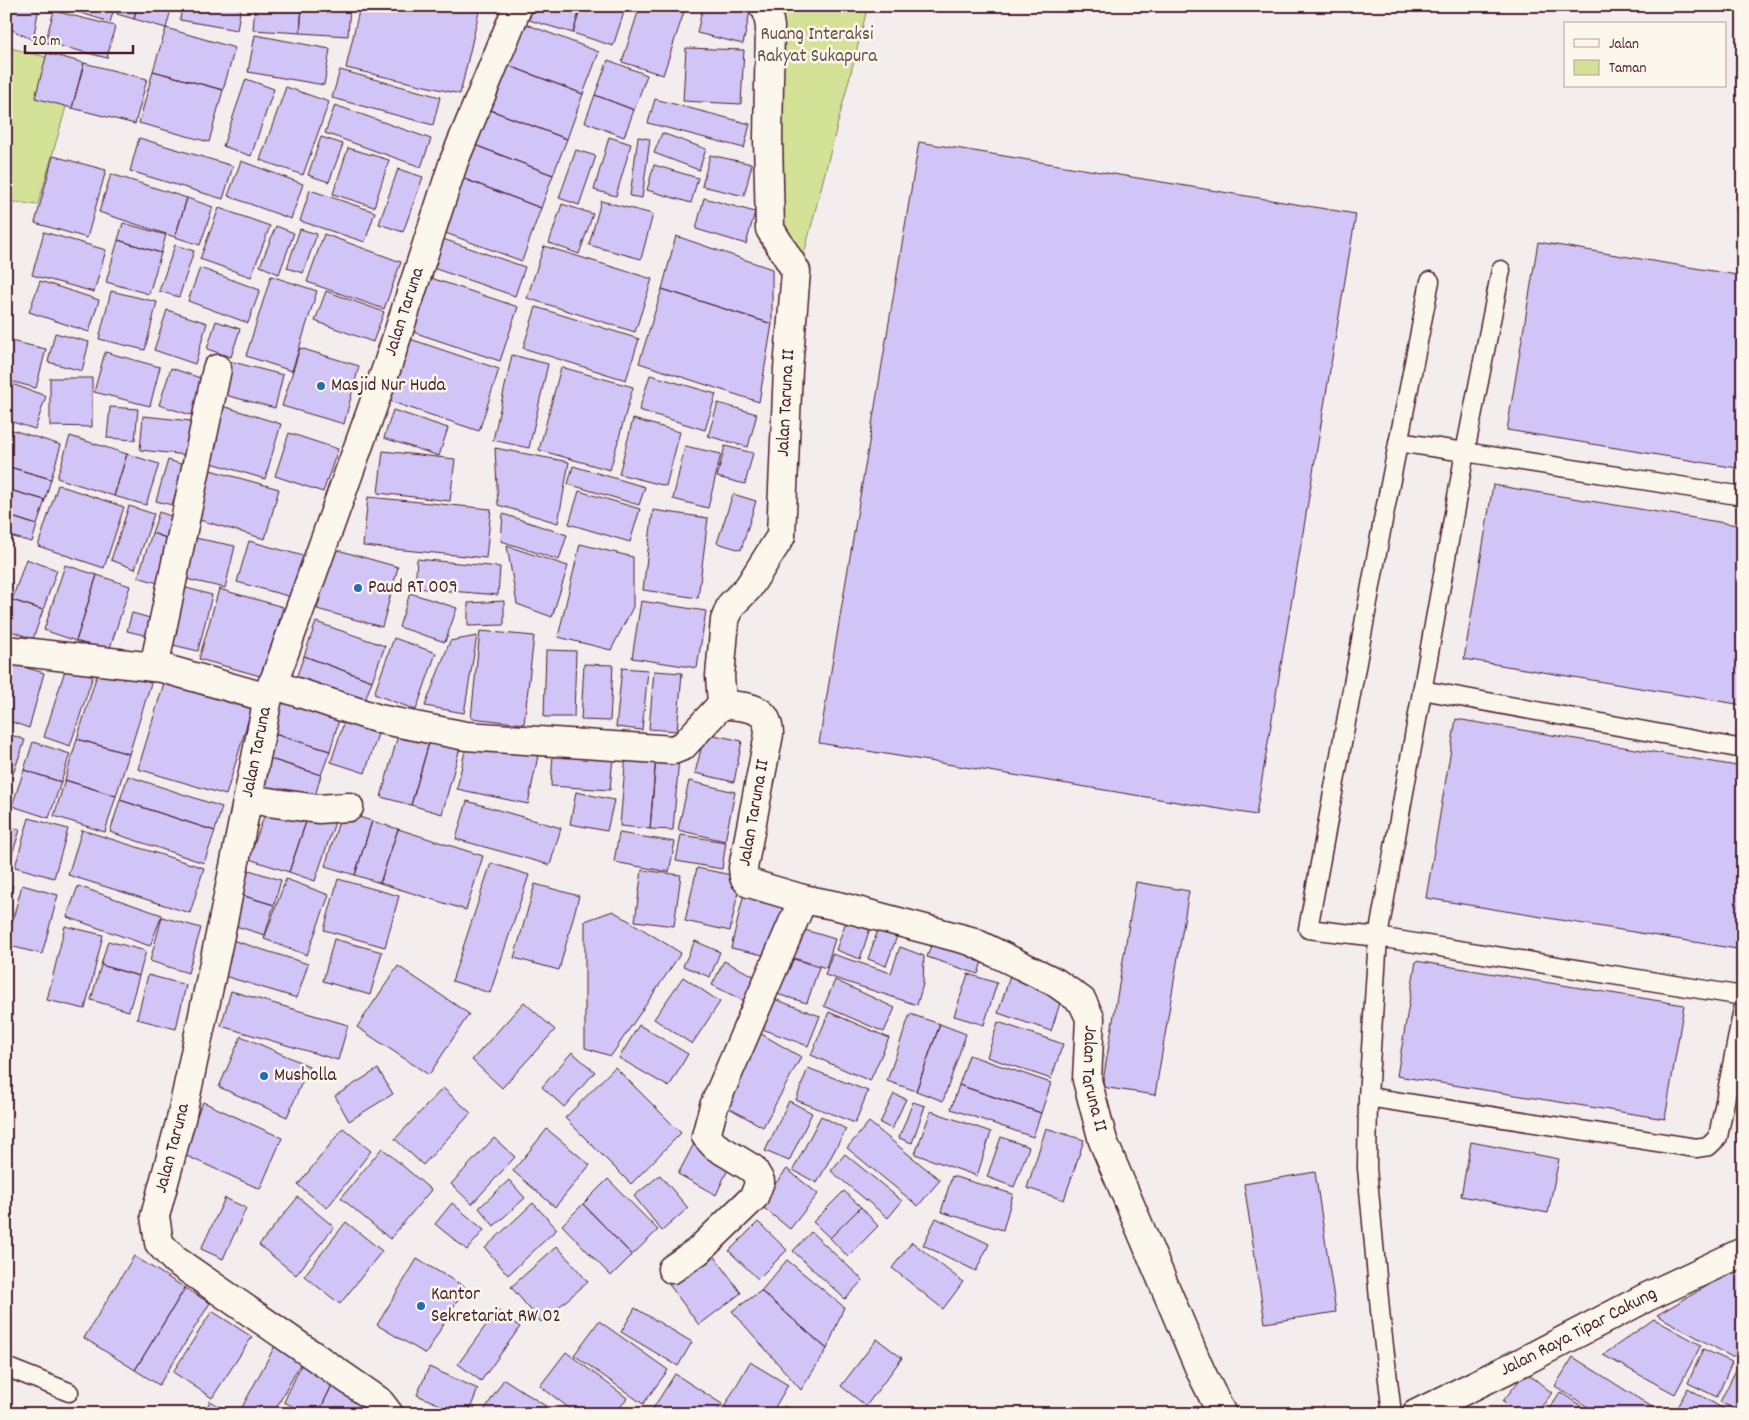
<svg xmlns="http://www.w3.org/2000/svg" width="1749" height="1420" viewBox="0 0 1749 1420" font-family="Dekko,sans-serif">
<rect width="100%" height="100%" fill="#f3edee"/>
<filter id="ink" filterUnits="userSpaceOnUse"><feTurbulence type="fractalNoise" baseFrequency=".02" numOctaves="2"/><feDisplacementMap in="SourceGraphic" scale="10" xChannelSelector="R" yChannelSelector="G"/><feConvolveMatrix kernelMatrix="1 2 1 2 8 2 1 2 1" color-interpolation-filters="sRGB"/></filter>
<g filter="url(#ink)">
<path fill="#d3e296" stroke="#8e8060" d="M781,6H868L803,258L777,220L778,17Z
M6,47L78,65L38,205L6,201Z"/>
<path fill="#d1c5f7" stroke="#4a1f2b" d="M6,6H39L33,40L6,27Z
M58,6H115L110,22Z
M119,6H137L134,19L117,14Z
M137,6H172L166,28L134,19Z
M182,6H241L237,30L180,20Z
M255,6H302L300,33L253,30Z
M302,6H350L348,36L300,33Z
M360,6H471L480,8L460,94L346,68Z
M533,6H581L573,33L529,20Z
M581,6H626L613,46L573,33Z
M640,6H686L663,75L622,62Z
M703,6L751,7L743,44L697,33Z
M54,11L115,26L107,58L45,42Z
M518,21L599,52L583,94L502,63Z
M166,28L235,48L223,90L153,71Z
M255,35L330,49L324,85L248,72Z
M686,48L744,50L741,104L683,101Z
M47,53L84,63L72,108L35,98Z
M608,60L647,75L634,110L595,95Z
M84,63L147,79L135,124L72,108Z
M502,63L583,94L567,139L485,108Z
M340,70L440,97L433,125L332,98Z
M153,71L223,90L209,142L139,123Z
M246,79L274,89L251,156L223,146Z
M286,87L329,102L303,175L260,160Z
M595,95L634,110L624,137L585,122Z
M655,99L750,124L744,148L648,123Z
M335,105L431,139L421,167L325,133Z
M485,108L567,139L553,175L472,144Z
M662,133L706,149L699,170L654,153Z
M321,137L343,144L329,182L308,175Z
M609,137L631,144L616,196L594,190Z
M638,137L650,139L642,198L630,196Z
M139,138L233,166L223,199L130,171Z
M919,142L1356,214L1256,815L819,743Z
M472,144L553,175L541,208L459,177Z
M348,148L389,160L374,207L333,194Z
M576,150L596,156L579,205L559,198Z
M710,155L752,164L744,196L702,186Z
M53,156L106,170L87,238L35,223Z
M241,161L303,184L291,219L228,196Z
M654,165L698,178L691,203L647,190Z
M1743,165V212L1735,211Z
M398,169L423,177L403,232L379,224Z
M111,174L187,198L175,237L99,212Z
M459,177L541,208L522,261L440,231Z
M310,190L375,212L365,242L300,221Z
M187,198L213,207L200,245L175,237Z
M704,198L755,212L746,244L696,229Z
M601,201L653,214L641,259L589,245Z
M562,204L593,214L579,254L549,243Z
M219,208L270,226L251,277L200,259Z
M123,223L166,235L161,253L118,240Z
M276,226L294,233L279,274L260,266Z
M300,229L317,234L303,273L287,268Z
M44,232L106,250L94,292L32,275Z
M324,234L401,262L384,309L307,282Z
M676,236L772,269V324L662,289Z
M437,237L525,267L515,296L427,266Z
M118,240L161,253L149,294L106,282Z
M1538,242L1743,276V469L1507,430Z
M175,245L194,251L179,297L159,291Z
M544,246L652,279L635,332L527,298Z
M200,268L260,290L248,323L188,301Z
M271,276L317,291L292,371L246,356Z
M431,278L518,307L500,361L413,332Z
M40,281L99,300L89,332L29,312Z
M662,289L772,324L759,402L639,363Z
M111,291L157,302L145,350L99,339Z
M326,291L384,312L373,342L315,321Z
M536,307L639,339L626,380L523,348Z
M167,310L207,323L195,364L154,350Z
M216,321L240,329L231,357L207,349Z
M55,333L89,342L82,371L48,362Z
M410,339L499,369L479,431L389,401Z
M6,340L46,349L36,388L6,380Z
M300,348L359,366L344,424L282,406Z
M105,352L160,367L150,406L94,392Z
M512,355L548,364L529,448L493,440Z
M229,361L283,375L275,408L221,394Z
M561,367L633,387L610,470L539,450Z
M171,368L206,380L194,416L159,405Z
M650,375L716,394L705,430L639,410Z
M50,378H92V427L50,426Z
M6,382L46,396L35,429L6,420Z
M718,403L757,414L748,447L708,436Z
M219,405L281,424L265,479L202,460Z
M110,407L138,409L135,440L107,438Z
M393,410L448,428L439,456L384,438Z
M143,416L191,421L187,455L140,450Z
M633,419L680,432L666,486L619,474Z
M6,428L61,445L51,479L6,466Z
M289,433L338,449L323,492L275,476Z
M70,436L127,454L114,496L57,478Z
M685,446L721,454L708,508L673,499Z
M725,446L753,453L745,484L717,477Z
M495,448L569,462L558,523L498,505Z
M383,451L455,459L450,501L378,493Z
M127,454L159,464L146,505L114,496Z
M168,460L184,465L172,505L156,501Z
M6,466L51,479L45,500L6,489Z
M573,466L645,487L639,505L568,484Z
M210,470L279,489L265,539L196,519Z
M58,485L124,507L104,568L38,546Z
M1493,485L1743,526V705L1464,659Z
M6,489L45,500L37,525L6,515Z
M579,491L640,509L630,542L569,524Z
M733,494L756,501L741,550L717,543Z
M368,497L491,509L486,558L363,546Z
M129,506L154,514L135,569L111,560Z
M653,510L708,518L698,598L643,590Z
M159,512L185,521L178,542L152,533Z
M503,514L567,535L559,560L501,541Z
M6,515L37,525L32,542L6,535Z
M152,533L178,542L164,585L138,577Z
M195,538L235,546L225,588L186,579Z
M249,541L307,557L295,598L237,582Z
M580,544L633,557V607L611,650L558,637Z
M507,546L568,566L552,617L517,604Z
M334,549L398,567L382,627L317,609Z
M26,559L57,570L43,610L12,600Z
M417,559L500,567L498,595L415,588Z
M65,565L97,575L76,641L44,630Z
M97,575L130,586L109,651L76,641Z
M183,587L212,595L198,651L169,644Z
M219,589L283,607L264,677L199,659Z
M410,593L457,608L445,642L399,627Z
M12,600L43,610L33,639L6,629V618Z
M504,601V625L468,626V603Z
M641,601L706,611L697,668L632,658Z
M132,613L161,621L156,638L127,631Z
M316,622L385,646L372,681L304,656Z
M480,631L534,636L524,724L471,718Z
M477,636L464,713L425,706L450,641Z
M394,638L436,653L416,710L374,694Z
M546,650L576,651L574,717H544Z
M304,656L372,681L364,703L296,678Z
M7,662L44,673L29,728L6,720Z
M584,664L613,665L610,721L581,720Z
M66,667L93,676L70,746L44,737Z
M99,668L151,683L129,754L77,739Z
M622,668L648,670L642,730L616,727Z
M654,671L682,673L677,731L649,729Z
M166,676L254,701L226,795L138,769Z
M282,697L340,716L330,751L271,733Z
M346,716L380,728L365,773L331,762Z
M1456,719L1743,767V950L1426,898Z
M400,728L431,736L411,805L381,797Z
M6,733L25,740L6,794Z
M271,733L330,751L321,775L264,757Z
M705,733L742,741L734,782L695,773Z
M431,736L461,744L442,814L411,805Z
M77,739L129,754L116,796L65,780Z
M467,741L538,756L528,804L457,789Z
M33,742L70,754L61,782L24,770Z
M553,753L613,757L610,790L551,786Z
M626,754L656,757L650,829L620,826Z
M264,757L321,775L313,803L254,785Z
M656,757L679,758L673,830L650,829Z
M24,770L61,782L49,818L12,806Z
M128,776L222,807L215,831L120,800Z
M65,780L116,796L105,832L54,816Z
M689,781L735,792L725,841L678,830Z
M576,792L614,800L607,831L570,824Z
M120,800L215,831L204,863L110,832Z
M467,801L561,828L550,865L456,839Z
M267,808L308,816L289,872L249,859Z
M342,812L372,821L355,875L325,866Z
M308,816H337L315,881L289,872Z
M29,818L68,829L54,878L15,867Z
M372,821L398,829L380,883L355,875Z
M6,826L20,830L6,873Z
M398,829L483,856L466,910L380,883Z
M82,830L204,868L190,913L68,875Z
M619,833L675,842L669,872L614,862Z
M681,835L726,842L722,869L676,861Z
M491,863L529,875L490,993L452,981Z
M697,868L741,877L730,931L685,921Z
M246,869L281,880L274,905L238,894Z
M642,870L681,875L674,926L635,921Z
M286,879L329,895L307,955L264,939Z
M338,879L399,896L385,947L324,930Z
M1136,882L1189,891L1155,1095L1102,1087Z
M6,884L13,886L6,908Z
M535,884L579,896L559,970L514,958Z
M22,885L58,895L42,954L6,945Z
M78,886L162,915L150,946L67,917Z
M745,889L786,899L772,957L731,948Z
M238,894L274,905L265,935L229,924Z
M613,911L681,953L611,1056L585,1048V921Z
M848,916L872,922L860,959L836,950Z
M162,917L201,928L188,973L150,961Z
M881,921L900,928L886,966L868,959Z
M65,926L103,935L85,1009L47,1000Z
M795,927L835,939L826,968L787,956Z
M935,934L985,952L978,974L927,957Z
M334,939L382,952L370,995L323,981Z
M232,940L308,964L297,998L221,975Z
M108,941L146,951L139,976L101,965Z
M695,941L720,952L710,977L683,966Z
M900,947L924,956L923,984L917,1005L825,975L832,954L891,973Z
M781,955L819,967L807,1003L770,992Z
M724,961L756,977L744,1001L712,985Z
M1416,961L1684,1005L1665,1119L1397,1076Z
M101,965L139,976L129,1011L91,1000Z
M398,966L469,1014L429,1075L357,1027Z
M1011,973L1064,991L1051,1031L998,1013Z
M968,974L997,983L984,1025L954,1016Z
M148,975L186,985L176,1029L137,1019Z
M683,977L720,1002L692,1044L654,1019Z
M835,980L895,1008L884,1032L824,1006Z
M231,991L348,1025L338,1060L221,1026Z
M766,996L820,1016L808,1046L754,1026Z
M524,1002L555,1030L502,1088L472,1060Z
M829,1012L889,1038L870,1081L811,1055Z
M910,1014L940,1024L916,1091L887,1081Z
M998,1022L1063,1044L1051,1079L987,1057Z
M940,1024L966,1034L943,1101L916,1091Z
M639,1025L688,1054L669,1087L619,1058Z
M758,1032L801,1057L763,1127L718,1102Z
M241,1036L309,1066L287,1117L219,1087Z
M572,1052L595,1072L564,1107L542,1087Z
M969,1055L1051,1083L1041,1113L959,1085Z
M615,1067L681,1133L631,1184L565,1118Z
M808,1068L868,1091L855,1123L796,1100Z
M378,1069L393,1094L349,1121L335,1096Z
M959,1085L1041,1113L1033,1137L951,1109Z
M443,1088L471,1113L423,1165L395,1139Z
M894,1094L906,1099L892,1129L880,1123Z
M789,1101L812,1113L789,1161L765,1151Z
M203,1102L282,1138L260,1189L180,1153Z
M913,1102L925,1106L912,1143L899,1138Z
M931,1111L991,1132L977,1176L915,1154Z
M821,1116L846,1129L817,1183L793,1170Z
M869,1122L940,1180L918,1206L847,1148Z
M343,1128L371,1151L327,1208L298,1185Z
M1046,1128L1084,1140L1064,1200L1027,1188Z
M547,1129L590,1165L555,1207L513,1171Z
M699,1134L731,1163L716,1195L678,1174Z
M1001,1137L1029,1147L1014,1187L987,1177Z
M494,1138L515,1157L472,1204L451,1184Z
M1471,1142L1559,1159L1548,1213L1461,1196Z
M382,1148L431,1190L390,1239L341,1198Z
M845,1154L902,1201L888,1218L831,1171Z
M787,1169L818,1194L790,1229L759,1204Z
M1315,1172L1336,1312L1265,1323L1244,1184Z
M660,1175L688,1208L662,1231L634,1196Z
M952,1176L1013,1194L1003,1230L941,1212Z
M608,1179L658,1230L632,1255L583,1204Z
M509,1180L525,1198L494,1226L479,1208Z
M844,1191L861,1207L830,1238L813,1222Z
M298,1197L334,1227L296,1275L259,1245Z
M225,1198L246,1208L223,1259L201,1249Z
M452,1203L484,1230L467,1250L435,1224Z
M533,1203L557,1229L508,1275L485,1248Z
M583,1204L632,1255L611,1276L562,1225Z
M861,1207L878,1226L848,1257L830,1238Z
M936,1218L989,1244L976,1271L923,1245Z
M346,1222L382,1251L340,1304L304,1276Z
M758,1222L787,1250L758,1279L729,1251Z
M811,1232L863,1280L845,1299L793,1251Z
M912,1242L963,1282L943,1309L892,1268Z
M557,1246L588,1282L541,1322L511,1287Z
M711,1251L741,1293L699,1325L668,1283Z
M134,1256L185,1288L135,1370L84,1338Z
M417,1259L465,1287L426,1354L377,1325Z
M787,1260L844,1307L827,1349L761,1291Z
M1740,1267L1743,1271V1348L1732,1357L1657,1315Z
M185,1288L210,1303L159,1385L135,1370Z
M761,1291L827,1349L801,1390L732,1311Z
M635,1308L692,1342L678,1366L621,1332Z
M497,1310L520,1327L481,1381L458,1364Z
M212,1311L252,1337L212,1398L173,1372Z
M1654,1319L1701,1345L1675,1394L1603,1355Z
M599,1321L668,1370L643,1404L574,1355Z
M877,1339L902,1358L866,1406L841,1386Z
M277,1342L304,1357L273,1414H245L240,1411Z
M1703,1349L1732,1362L1717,1397L1688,1383Z
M566,1352L627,1398L615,1414H577L540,1386Z
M1573,1357L1663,1414H1599L1555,1386Z
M750,1362L788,1385L771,1414H720Z
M302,1363L335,1379L318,1414H308L284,1402Z
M429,1367L478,1389L468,1414H461L417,1395Z
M1736,1370L1743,1374V1413L1720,1402Z
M1526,1372L1552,1393L1536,1414H1520L1503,1401Z
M675,1374L722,1404L716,1414H659L652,1410Z
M335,1379L366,1394L356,1414H318Z
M504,1379L558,1414H482Z
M1688,1388L1732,1414H1673Z
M1560,1392L1593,1414H1546Z
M210,1401L234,1414H203Z
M784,1406L798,1414H780Z"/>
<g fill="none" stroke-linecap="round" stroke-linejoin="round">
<g stroke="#4a1f2b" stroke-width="21">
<path id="lane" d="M1430,281L1384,515L1308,929L1378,937L1743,996
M1398,442L1465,452L1501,270
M1422,690L1743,749
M1368,1097L1696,1148L1709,1146L1718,1137L1743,1009
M6,1367L69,1392
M1392,1414L1381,1321L1367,1168L1368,1097L1378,937L1465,452L1743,496"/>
</g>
<g stroke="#4a1f2b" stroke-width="31">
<g id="street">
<path id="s1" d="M763,6L767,9L770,27L768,138L770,229L796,271L788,369L781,536L748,588L731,605L725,620L720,676L722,704C745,708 768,704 769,734L743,868L744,877L749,883L803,899L838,906L971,941L1055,982L1082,1001L1090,1018L1087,1080L1103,1141L1201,1372L1222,1414"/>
<path d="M6,650L162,668L268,698"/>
<path d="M154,667L217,369"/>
<path d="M272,684L379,719L466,736L673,750L683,746L722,704"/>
<path d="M248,799L318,809L349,807"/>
<path d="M672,1269L698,1251L754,1197L760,1181L753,1169L715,1146L706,1136L714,1106L803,899"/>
<path id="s2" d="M389,1414L379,1401L175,1260L159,1243L155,1216L181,1119L224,916L268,698L388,364L454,161L518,6"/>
</g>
</g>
<g stroke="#4a1f2b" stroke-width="31">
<g id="secondary">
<path id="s3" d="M1416,1414L1522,1362L1647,1297L1743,1252"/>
</g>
</g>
<use href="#lane" stroke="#fbf7ec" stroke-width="18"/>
<use href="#street" stroke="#fbf7ec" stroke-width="28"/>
<use href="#secondary" stroke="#fbf7ec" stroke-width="28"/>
</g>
</g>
<g fill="#1f6fb2" stroke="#fbf7ec" stroke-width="2">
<circle cx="321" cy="386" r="5"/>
<circle cx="358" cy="588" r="5"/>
<circle cx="264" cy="1076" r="5"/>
<circle cx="421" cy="1306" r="5"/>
</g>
<g text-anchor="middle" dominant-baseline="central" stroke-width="5" stroke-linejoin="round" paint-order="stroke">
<g font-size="19" fill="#6c5046" stroke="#fbf7ec">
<text x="817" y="35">Ruang Interaksi<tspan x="817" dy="22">Rakyat Sukapura</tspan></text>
</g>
<g font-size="19" fill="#4a1f2b" stroke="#fbf7ec">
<text stroke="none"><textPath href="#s2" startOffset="1255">Jalan Taruna</textPath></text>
<text transform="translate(787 403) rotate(-87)">Jalan Taruna II</text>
<text stroke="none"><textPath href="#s2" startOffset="790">Jalan Taruna</textPath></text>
<text transform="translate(755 813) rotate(-80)">Jalan Taruna II</text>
<text stroke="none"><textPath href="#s1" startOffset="1379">Jalan Taruna II</textPath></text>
<text stroke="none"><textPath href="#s2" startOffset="385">Jalan Taruna</textPath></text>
<text stroke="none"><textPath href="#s3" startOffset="182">Jalan Raya Tipar Cakung</textPath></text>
</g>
<g font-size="19" fill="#4a1f2b" stroke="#fbf7ec" text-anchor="start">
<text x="331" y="386">Masjid Nur Huda</text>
<text x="368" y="588">Paud RT 009</text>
<text x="274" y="1076">Musholla</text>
<text x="431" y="1295">Kantor<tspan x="431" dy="22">Sekretariat RW 02</tspan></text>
</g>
</g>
<rect width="1749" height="1420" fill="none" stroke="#fbf7ec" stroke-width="25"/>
<rect x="12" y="12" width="1724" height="1395" fill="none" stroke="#4a1f2b" stroke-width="2" filter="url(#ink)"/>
<rect x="1564" y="22" width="162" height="65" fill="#fbf7ec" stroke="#b4a19f"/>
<rect x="1574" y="39" width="25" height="8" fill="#fbf7ec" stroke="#b4a19f"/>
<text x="1609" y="48" font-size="15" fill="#4a1f2b">Jalan</text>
<rect x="1574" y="60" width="25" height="15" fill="#d3e296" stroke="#b4a19f"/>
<text x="1609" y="72" font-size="15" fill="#4a1f2b">Taman</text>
<path d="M25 45v8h108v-8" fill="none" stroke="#4a1f2b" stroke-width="2.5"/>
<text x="32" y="45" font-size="15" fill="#4a1f2b" stroke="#fbf7ec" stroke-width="4" paint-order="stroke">20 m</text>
</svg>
